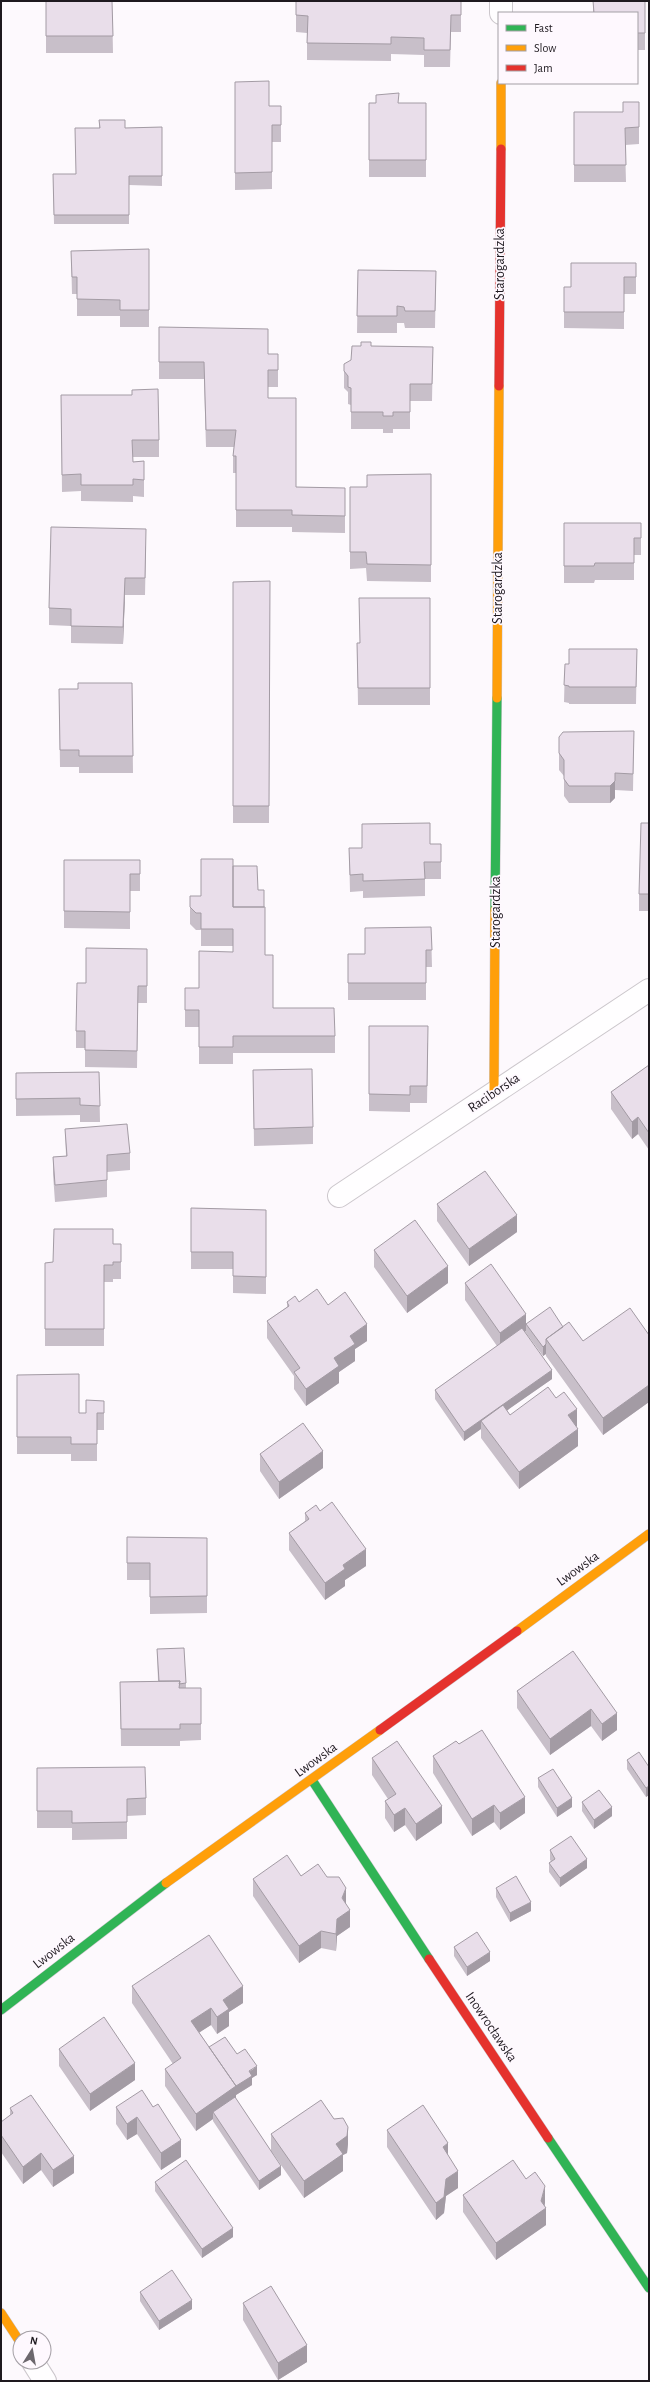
<svg xmlns="http://www.w3.org/2000/svg" width="650" height="2382" viewBox="0 0 650 2382" font-family="'Alegreya Sans',sans-serif">
<rect width="100%" height="100%" fill="#fdf9fd"/>
<g fill="none" stroke-linecap="round" stroke-linejoin="round">
<g stroke="#ccc7cc" stroke-width="24">
<path id="street" d="M501,13V1
M339,1196L649,990
M33,2362L45,2381"/>
</g>
<g stroke="#ccc7cc" stroke-width="10">
<path id="fast" d="M495,910L497,698
M312,1780L429,1959
M1,2010L166,1883
M548,2138L649,2288"/>
</g>
<g stroke="#ccc7cc" stroke-width="10">
<path id="slow" d="M501,149V83
M497,698L499,386
M494,1093L495,910
M517,1631L649,1534
M166,1883L380,1730
M1,2313L20,2342"/>
</g>
<g stroke="#ccc7cc" stroke-width="10">
<path id="jam" d="M499,386L501,149
M380,1730L517,1631
M429,1959L548,2138"/>
</g>
<use href="#street" stroke="#fffeff" stroke-width="22"/>
<use href="#fast" stroke="#30b455" stroke-width="9"/>
<use href="#slow" stroke="#ff9f0a" stroke-width="9"/>
<use href="#jam" stroke="#e5322d" stroke-width="9"/>
</g>
<path fill="#c8bfc9" d="M46,1H112L113,53H46Z
M296,1H461V32H451L450,67H424V55L391,54V61L307,60V33L296,32Z
M593,1H645V50H637V13H593Z
M235,82L269,106H281V142H272V189L235,190Z
M639,102V144L625,145L626,182H574V112H623Z
M369,103H426V177H369Z
M99,120L125,128L162,127V186L129,185V224H54L53,174H76L99,128Z
M149,249V327H120V316H77V294H72L71,251Z
M636,263V294H624V329L564,328V287H571Z
M358,270L436,271L435,328H405L404,323H397V333H357Z
M159,327L268,354H278V387H268V398L296,487L345,488V533L292,532V527H236V473H233V456L234,447H206L204,379H159Z
M371,346L433,347L432,401H410V429H393V433H383V429H351V405L348,404V392L344,388V371L351,360Z
M61,395L159,440V457H133V462L144,461V497L133,496V502L81,501V491L62,492Z
M431,474V582L367,581L366,568L350,569V487H367V475Z
M564,523H641V555H634V580H595L594,583H564Z
M146,546L145,595H125L123,644L71,643V626L49,625V608Z
M270,581L269,823H233V582Z
M430,598V705H358L357,643H359Z
M637,649L636,704H569V703L564,702L565,664H569Z
M132,683L133,773H79V767H60L59,689H78Z
M634,731L633,791L615,790V798L610,803H569L564,796V776L559,770V737Z
M649,823V911H639V894Z
M362,824L430,844L441,862V879H425V896L363,898V891L350,892L349,848H362Z
M64,860H140V891H130V929L64,928Z
M233,866L258,890L264,907L265,955L273,1008L335,1036V1053H233V1064H199V1027H185V988H199L233,952V946H201V930H196L190,924V896H201Z
M431,927L432,967H426V1000H348V954H365Z
M147,966V1003H138L137,1068L85,1067V1048H76V1031L86,983Z
M369,1026L428,1043L427,1103H410V1112L369,1111Z
M649,1065V1150L638,1134L632,1139L611,1109V1092Z
M253,1070L313,1127V1144L254,1146Z
M99,1072L100,1122H80V1115L16,1116V1073Z
M65,1129L130,1153V1170L107,1172V1197L55,1202L53,1174V1157L66,1156Z
M437,1204L517,1232L469,1266L437,1221Z
M191,1208L266,1210V1294L233,1293V1269H191Z
M113,1244H121V1279H113V1282H104V1346H45V1263L53,1262Z
M374,1250L448,1283L407,1313L374,1267Z
M465,1283L526,1324L563,1327L583,1341L649,1335V1402L603,1435L546,1356V1354L543,1356L526,1333V1331L525,1332L552,1379L507,1410L510,1415L577,1426L576,1427L578,1446L519,1489L481,1438V1429L464,1441L435,1399V1390L497,1346L465,1300Z
M287,1302H299L328,1305L367,1341L355,1349V1361L339,1372V1383L306,1406L294,1389V1376L267,1338V1321L287,1307Z
M17,1375L79,1413H104V1430H97V1461H71V1454H17Z
M260,1454L323,1468L279,1499L260,1471Z
M320,1511L366,1566L345,1580V1586L325,1600L289,1550V1533L305,1521V1513Z
M127,1537L207,1538V1613L150,1614V1580H127Z
M157,1649L186,1683V1688H201V1740L180,1741V1746H121L120,1682L158,1681Z
M573,1651L617,1730L602,1741L591,1726L550,1755L517,1708V1691Z
M459,1744L525,1813L500,1830L494,1822L472,1836L433,1773V1756Z
M372,1758L442,1823L416,1841L405,1825L394,1832L385,1818V1801L388,1799L372,1775Z
M627,1760L649,1767V1795L646,1797L627,1769Z
M37,1768L146,1798V1815L127,1816V1839L72,1840V1828H37Z
M538,1778L572,1807L557,1817L538,1787Z
M582,1802L612,1816L594,1829L582,1811Z
M550,1850L587,1868L560,1887L549,1872V1863L551,1861L550,1860Z
M301,1876L346,1905L350,1927L337,1936L336,1951L321,1948L299,1963L253,1896V1879Z
M496,1888L531,1911L510,1922L496,1897Z
M454,1947L490,1961L467,1976L454,1956Z
M132,1986L243,2003L229,2012V2026L217,2034L211,2025L199,2032L209,2047L237,2054L257,2075L252,2078V2085L236,2095V2099L271,2151V2134L348,2144L347,2153L343,2155V2171L304,2198L272,2152L281,2175L259,2190L213,2121V2119L196,2131L165,2086V2069L173,2064L132,2003Z
M59,2049L135,2080L90,2111L59,2066Z
M116,2107H153L181,2157L161,2170L137,2134L127,2140L116,2124Z
M10,2108L74,2173L53,2187L41,2170L23,2184L1,2152V2122L10,2115Z
M387,2130L448,2156L458,2188L446,2196L444,2213L436,2220L387,2147Z
M526,2179L545,2203V2206L546,2225L496,2260L463,2212V2195Z
M155,2182L233,2237L202,2258L155,2191Z
M140,2292L192,2309L159,2330L140,2301Z
M243,2303L307,2362L278,2380L243,2320Z"/>
<path fill="#a39ba4" d="M125,578V595L123,644V627Z
M615,773V798L610,803V786Z
M638,1117V1134L632,1139V1122Z
M517,1215V1232L469,1266V1249Z
M448,1266V1283L407,1313V1296Z
M526,1314V1331L500,1350V1333Z
M367,1324V1341L355,1349V1361L339,1372V1383L306,1406V1389L334,1358L350,1336Z
M546,1344V1354L543,1356V1347Z
M552,1370V1379L485,1426L481,1421V1429L464,1441V1432Z
M649,1385V1402L603,1435V1418Z
M577,1409V1426L568,1432V1415Z
M578,1429V1446L519,1489V1472Z
M323,1451V1468L279,1499V1482Z
M366,1549V1566L345,1580V1586L325,1600V1583L343,1565Z
M591,1709V1726L550,1755V1739Z
M617,1713V1730L602,1741V1724Z
M649,1786V1795L646,1797V1788Z
M525,1797V1813L500,1830V1813Z
M572,1798V1807L557,1817V1808Z
M494,1805V1822L472,1836V1819Z
M442,1806V1823L416,1841V1824Z
M612,1807V1816L594,1829V1820Z
M405,1808V1825L394,1832V1815Z
M587,1859V1868L560,1887V1878Z
M346,1888V1905L342,1898Z
M531,1902V1911L510,1922V1913Z
M350,1910V1927L337,1936L336,1951V1934L337,1919Z
M321,1931V1948L299,1963V1946Z
M490,1952V1961L467,1976V1967Z
M243,1986V2003L229,2012V2026L217,2034V2017L223,2000Z
M211,2008V2025L191,2038V2021Z
M135,2063V2080L90,2111V2094Z
M257,2066V2075L252,2078V2085L236,2095V2103L213,2112V2119L196,2131V2114Z
M137,2117V2134L127,2140V2124Z
M348,2127V2144L347,2153L343,2155V2171L304,2198V2181L336,2144Z
M181,2140V2157L161,2170V2153Z
M448,2143V2160L443,2147Z
M41,2153V2170L23,2184V2167Z
M74,2156V2173L53,2187V2170Z
M281,2166V2175L259,2190V2181Z
M458,2171V2188L446,2196L444,2213L436,2220V2203L446,2179Z
M545,2186V2203L543,2210L546,2208V2225L496,2260V2243L541,2201Z
M233,2228V2237L202,2258V2249Z
M192,2300V2309L159,2330V2321Z
M307,2345V2362L278,2380V2363Z"/>
<path fill="#e9deea" stroke="#a39ba4" d="M46,1H112L113,36H46Z
M296,1H461V15H451L450,50H424V38L391,37V44L307,43L308,16L296,15Z
M593,1H645V33H637V13H594Z
M269,81V106H281V125H272V172L235,173V82Z
M399,93L398,103H426V160H369V103H376V95Z
M623,102H639V127L625,128L626,165H574V112H623Z
M99,120H125V128L162,127V176H129V215H54L53,174H76L75,128H100Z
M149,249V310H120V300L77,299V277H72L71,251Z
M571,263H636V277H624V312H564V287H571Z
M358,270L436,271L435,311H405L404,307L397,306V316H357Z
M159,327L268,329V354H278V370H268V398H296V487L345,488V516L292,515V510H236V456H233L236,430H206L204,362H159Z
M361,342H371V346L433,347L432,384H410V412H393V416H383V412H351V388L348,387V376L344,371V364L351,360L352,346H361Z
M158,389L159,440H132L133,462L144,461V480L133,479V485H81V474L62,475L61,395H132V390Z
M431,474V565L367,564L366,552H350V487H367V475Z
M564,523H641V538H634V563H595L594,566H564Z
M51,527L146,529L145,578H125L123,627L71,626V609L49,608Z
M270,581L269,806H233V582Z
M359,598H430V688H358L357,643H360Z
M569,649H637L636,687H569V686L564,685L565,664H569Z
M78,683H132L133,756H79V750H60L59,689H78Z
M634,731L633,774L615,773V781L610,786H569L564,779V760L559,753V737L563,732Z
M430,823V844H441V862H424L425,879L363,881V874L350,875L349,848H362V824Z
M641,823H649V894H639Z
M201,859H233V907H265V955H273V1008H334L335,1036H233V1047H199V1010H185V988H199V951L233,952V929H201V913H196L190,907V896H201Z
M64,860H140V874H130V912L64,911Z
M233,866H257L258,890H264V907H233Z
M431,927L432,950H426V983H348V954H365V928Z
M86,948L147,949V986H138L137,1051L85,1050V1031H76L77,983H86Z
M369,1026H428L427,1086H410V1095L369,1094Z
M649,1065V1133L638,1117L632,1122L611,1092Z
M312,1069L313,1127L254,1129L253,1070Z
M99,1072L100,1106L80,1105V1098L16,1099V1073Z
M127,1124L130,1153L107,1155V1180L55,1185L53,1157L67,1156L65,1129Z
M485,1171L517,1215L469,1249L437,1204Z
M191,1208L266,1210V1277L233,1276V1252H191Z
M415,1220L448,1266L407,1296L374,1250Z
M54,1229H113V1244H121V1262H113V1265H104V1329H45V1263L53,1262Z
M491,1264L526,1314L500,1333L465,1283Z
M317,1289L328,1305L345,1292L367,1324L350,1336L355,1344L334,1358L339,1366L306,1389L294,1372L300,1368L267,1321L289,1306L287,1302L295,1296L299,1302Z
M550,1307L563,1327L546,1339V1344L543,1347L526,1324Z
M630,1308L649,1335V1385L603,1418L546,1339L569,1322L583,1341Z
M522,1328L552,1370L464,1432L435,1390Z
M79,1374V1413H86V1400L104,1401V1413H97V1444H71V1437H17V1375Z
M548,1387L556,1398L564,1392L577,1409L568,1415L578,1429L519,1472L481,1421L503,1405L510,1415Z
M303,1423L323,1451L279,1482L260,1454Z
M332,1502L366,1549L343,1565L345,1569L325,1583L289,1533L309,1519L305,1513L316,1505L320,1511Z
M127,1537L207,1538V1596L150,1597V1563H127Z
M184,1648L186,1683L179,1684L180,1681H159L157,1649Z
M573,1651L617,1713L602,1724L591,1709L550,1739L517,1691Z
M180,1681L179,1688H201V1724H180V1729H121L120,1682Z
M482,1730L525,1797L500,1813L494,1805L472,1819L433,1756L456,1741L459,1744Z
M397,1741L442,1806L416,1824L405,1808L394,1815L385,1801L396,1794L372,1758Z
M639,1752L649,1767V1786L646,1788L627,1760Z
M145,1767L146,1798L127,1799V1822L72,1823V1811H37V1768Z
M553,1769L572,1798L557,1808L538,1778Z
M599,1790L612,1807L594,1820L582,1802Z
M571,1836L587,1859L560,1878L549,1863L555,1859L550,1850Z
M287,1855L301,1876L318,1864L327,1877H339L346,1888L342,1898L350,1910L337,1919L336,1934L321,1931L299,1946L253,1879Z
M516,1876L531,1902L510,1913L496,1888Z
M477,1932L490,1952L467,1967L454,1947Z
M209,1935L243,1986L223,2000L229,2009L217,2017L211,2008L191,2021L236,2086L196,2114L165,2069L181,2058L132,1986Z
M104,2017L135,2063L90,2094L59,2049Z
M225,2037L237,2054L245,2049L257,2066L249,2071L252,2076L236,2086L209,2047Z
M142,2090L153,2107L158,2104L181,2140L161,2153L137,2117L127,2124L116,2107Z
M31,2095L74,2156L53,2170L41,2153L23,2167L1,2135V2122L13,2113L10,2108Z
M235,2097L281,2166L259,2181L213,2112Z
M321,2100L334,2119L343,2118L348,2127L347,2136L336,2144L343,2154L304,2181L271,2134Z
M423,2105L448,2143L443,2147L458,2171L446,2179L444,2197L436,2203L387,2130Z
M186,2160L233,2228L202,2249L155,2182Z
M513,2160L526,2179L535,2172L545,2186L541,2201L546,2208L496,2243L463,2195Z
M172,2270L192,2300L159,2321L140,2292Z
M271,2286L307,2345L278,2363L243,2303Z"/>
<g text-anchor="middle" dominant-baseline="central" stroke-width="3.5" stroke-linejoin="round" paint-order="stroke">
<g font-size="14" fill="#1e191f" stroke="#fef8fe">
<text transform="translate(500 264) rotate(-90)">Starogardzka</text>
<text transform="translate(498 588) rotate(-90)">Starogardzka</text>
<text transform="translate(496 912) rotate(-90)">Starogardzka</text>
<text transform="translate(494 1093) rotate(-34)">Raciborska</text>
<text transform="translate(578 1569) rotate(-36)">Lwowska</text>
<text transform="translate(316 1760) rotate(-36)">Lwowska</text>
<text transform="translate(54 1951) rotate(-38)">Lwowska</text>
<text transform="translate(491 2027) rotate(56)">Inowrocławska</text>
</g>
</g>
<rect width="650" height="2382" fill="none" stroke="#1e191f" stroke-width="4"/>
<rect x="498" y="12" width="140" height="72" fill="#fef8fe" stroke="#a49fa5"/>
<rect x="506" y="25" width="20" height="6" fill="#30b455" stroke="#a49fa5"/>
<text x="534" y="32" font-size="12" fill="#1e191f">Fast</text>
<rect x="506" y="45" width="20" height="6" fill="#ff9f0a" stroke="#a49fa5"/>
<text x="534" y="52" font-size="12" fill="#1e191f">Slow</text>
<rect x="506" y="65" width="20" height="6" fill="#e5322d" stroke="#a49fa5"/>
<text x="534" y="72" font-size="12" fill="#1e191f">Jam</text>
<g transform="translate(32 2350) rotate(11)"><circle r="19" fill="#fef8fe" stroke="#a49fa5"/>
<path d="M0-3L7 15L0 10L-7 15Z" fill="#6c676d"/>
<text y="-6" font-size="11" font-weight="bold" text-anchor="middle" fill="#1e191f">N</text>
</g>
</svg>
